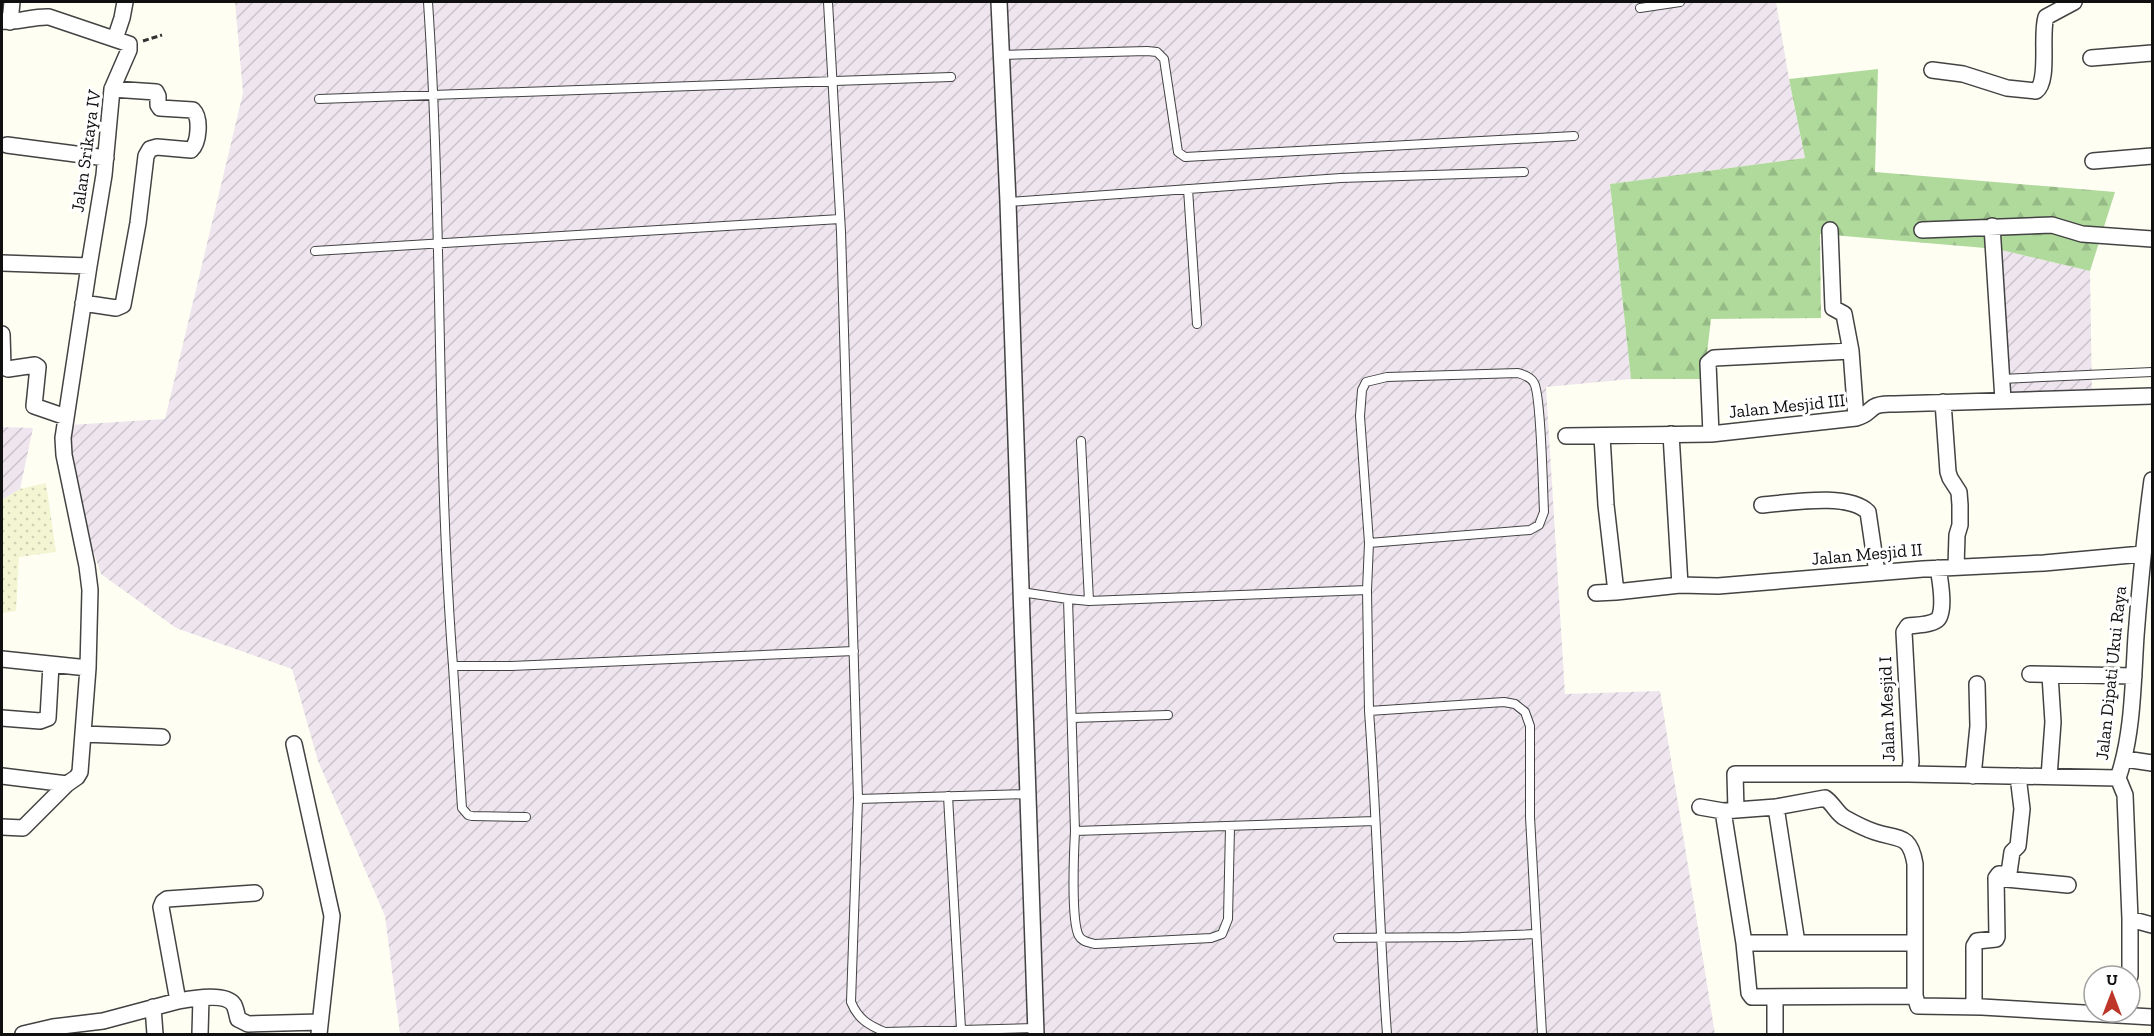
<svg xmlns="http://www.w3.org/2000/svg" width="2154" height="1036" viewBox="0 0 2154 1036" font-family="'Zilla Slab',serif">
<defs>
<pattern id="industrial-furrows" width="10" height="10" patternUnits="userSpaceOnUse" patternTransform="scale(1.5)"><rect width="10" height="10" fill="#eee5ee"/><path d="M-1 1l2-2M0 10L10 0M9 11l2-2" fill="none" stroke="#cbc3cb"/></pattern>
<pattern id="farmland-dots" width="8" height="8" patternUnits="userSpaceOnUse" patternTransform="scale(1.5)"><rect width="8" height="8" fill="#f3f5d3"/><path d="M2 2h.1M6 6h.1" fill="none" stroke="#cfd1b4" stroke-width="1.8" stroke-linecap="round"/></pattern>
<pattern id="forest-firs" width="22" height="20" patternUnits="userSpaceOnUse" patternTransform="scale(1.5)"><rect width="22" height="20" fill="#b0da9c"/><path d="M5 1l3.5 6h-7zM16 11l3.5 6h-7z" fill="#96ba85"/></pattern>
</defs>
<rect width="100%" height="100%" fill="#fffef3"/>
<path fill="url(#industrial-furrows)" d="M235,2H1776L1789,79L1805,158L1610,184L1631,379L1546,387L1565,694L1660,691L1715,1034H400L385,916L318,761L292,669L176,628L101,574L67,474L70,425L165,419L243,93Z
M1997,249L2090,271L2092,395L2012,394Z
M2,427L33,428L20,489L2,500Z"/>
<path fill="url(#farmland-dots)" d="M46,483L56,552L19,557L16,611L2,613V500L20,489Z"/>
<path fill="url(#forest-firs)" d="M1878,69L1875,172L2115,192L2090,271L1997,249L1820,234L1821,318L1711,319L1704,379H1631L1610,184L1805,158L1789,79Z"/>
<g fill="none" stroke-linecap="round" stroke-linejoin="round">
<g stroke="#434343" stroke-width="10">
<path id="service" d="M428,2C443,223 436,445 453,666H511L854,651
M828,2L841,232L858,799L851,1002C858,1019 868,1025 885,1032L1035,1028
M1640,8L1680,2
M1001,55L1147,51L1157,52L1164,59L1178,152L1185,157L1574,136
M319,99L951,77
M1188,189L1197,324
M1008,202L1341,178L1524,172
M315,251L840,219
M2001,379L2152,372
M1081,441L1089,601
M1369,543L1530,530L1539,525L1544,512C1543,492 1541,394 1534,383C1531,377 1524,375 1518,373L1387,377L1366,382L1362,390L1360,416L1369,543L1367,590L1369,711
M1367,590L1089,601L1068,599L1075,831L1375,821
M1021,592L1068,599
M453,666L462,808L468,815L472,816L526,817
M1072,718L1168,715
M948,796L961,1029
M858,799L1029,794
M1075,831C1074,851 1071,922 1079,936C1082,942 1089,942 1095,944L1211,938L1222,934L1228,919L1230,827
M1338,938L1461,937L1536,934
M1387,1034C1379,927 1377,819 1369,711L1504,702L1515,704L1525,712L1530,726V817L1542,1034"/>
</g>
<g stroke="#434343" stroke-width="18">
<path id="minor" d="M999,2L1008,202L1036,1034
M2,21C18,23 33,16 49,17L129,44V50L112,89L104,175L89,266
M10,22L12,2
M115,39L122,18L125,2
M2091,58L2152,53
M1932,70L1963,74L2007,88L2036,91C2050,81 2040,35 2046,17L2074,2
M7,145L106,158
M2093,161L2152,156
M1992,226L2003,400
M1830,230L1833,308L1844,314L1851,351
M1922,230L2052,225L2082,234L2152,239
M2,263L89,266L63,438L64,455L87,566L90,590L88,668L80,772L77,777L67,784L23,828L2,827
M83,303L116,308L123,305L138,223L146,156L150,149L157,147L191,150C199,143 201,118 193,110L160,108L158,105V96L156,92L112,89
M2,334L3,367L8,369L35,365L38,367L34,406L66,417
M1943,402L1948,472L1950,478L1959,492L1960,505V525L1957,535L1956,567
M1671,434L1680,585
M1711,434L1708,363L1714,358L1851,351L1856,418
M1566,436L1711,434L1856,418C1867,415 1866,413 1874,407C1880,403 1889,404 1895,404L2152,396
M1602,436L1606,505L1616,592
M1762,505C1789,503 1848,492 1868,512L1877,573
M1596,593L1616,592L1680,585L1718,586L1923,569L2044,563L2142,554
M2,659L88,668
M2030,674L2134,676
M2,718L40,721L48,718L51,665
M83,734L162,737
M294,744L332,916L319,1034
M2125,759L2152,763
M1909,774L1911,762L1904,632L1908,626C1917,625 1930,625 1937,620C1946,613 1940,579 1938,568
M2,776L67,784
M1973,776L1978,726L1977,684
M2049,777L2053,722L2050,675
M1700,807L1723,811L1776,807
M1736,810L1735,774H1909L2118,778
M1723,811L1744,943L1749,993L1752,997L1915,996
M1996,878L2068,885
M2130,919L2152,925
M1744,943H1915
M1797,943L1776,807L1825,798C1833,803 1837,814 1845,818C1854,823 1866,829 1875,832C1900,840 1910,834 1915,864V996L1918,1006L1982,1007L2152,1017
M2130,976V919L2125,795L2118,778C2133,735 2133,682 2136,636C2140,584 2145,532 2152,480
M1775,997V1034
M178,1001C190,999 226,992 234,1005C236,1009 237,1015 238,1019L248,1024L320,1022
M153,1007L155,1034
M1974,1007V946L1977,941L1996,939L1997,937L1996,878L1999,874L2009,873L2012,852L2018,846L2022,809L2018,776
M23,1034L53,1027L103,1021L178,1001L161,907L163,902L167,899L255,893
M200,1034L201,998"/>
</g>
<path stroke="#323232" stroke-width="3" stroke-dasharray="6 3" stroke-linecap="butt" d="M143,41L162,35"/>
<use href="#service" stroke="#fff" stroke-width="8"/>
<use href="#minor" stroke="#fff" stroke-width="15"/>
</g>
<g text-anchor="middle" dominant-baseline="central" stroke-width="6" stroke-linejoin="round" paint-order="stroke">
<g font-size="18" fill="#101010" stroke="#fff">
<text transform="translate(86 151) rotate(-82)">Jalan Srikaya IV</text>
<text transform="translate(1787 406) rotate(-6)">Jalan Mesjid III</text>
<text transform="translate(1867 554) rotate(-5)">Jalan Mesjid II</text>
<text transform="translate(2111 673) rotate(-84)">Jalan Dipati Ukui Raya</text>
<text transform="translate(1887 709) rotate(-92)">Jalan Mesjid I</text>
</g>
</g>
<rect width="2154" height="1036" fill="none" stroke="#101010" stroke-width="6"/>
<g transform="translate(2112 994)"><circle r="28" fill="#ffffff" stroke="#9f9f9f" stroke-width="1.5"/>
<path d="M0-4.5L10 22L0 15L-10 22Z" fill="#be3529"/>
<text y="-9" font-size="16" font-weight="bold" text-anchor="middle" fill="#101010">U</text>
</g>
</svg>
